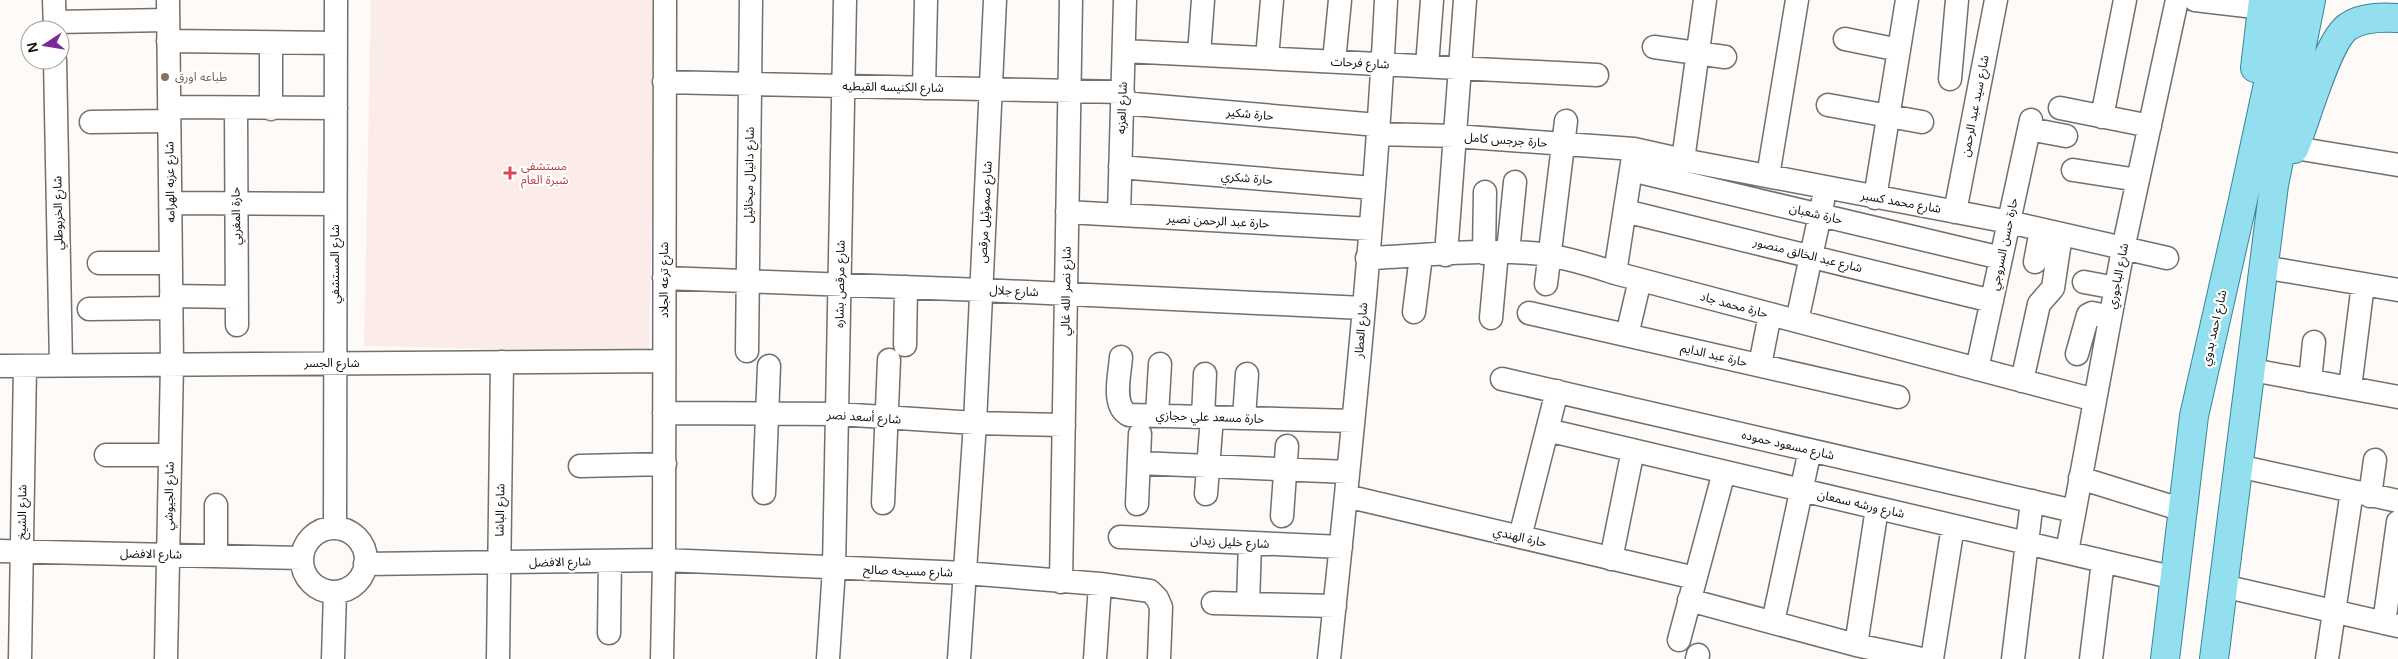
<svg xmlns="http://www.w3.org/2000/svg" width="2398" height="659" viewBox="0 0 2398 659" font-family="Helvetica,'Noto Sans Arabic',sans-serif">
<rect width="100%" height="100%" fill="#fdfaf7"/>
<path fill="#fcece9" d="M371,0H656L649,353L364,346Z"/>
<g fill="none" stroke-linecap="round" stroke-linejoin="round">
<g stroke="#726f6d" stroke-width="25">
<path id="minor" d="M54,0L55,30
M2195,0L2263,8
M55,22L168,20
M1845,39L1899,50
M168,41L336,43
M271,44V109
M1654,47L1725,57
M1124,51L1597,75
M1199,54L1203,0
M1267,58L1272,0
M55,60L61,365
M1334,61L1340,0
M1427,66L1432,0
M1950,79L1957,0
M664,82L1123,92
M924,88L926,0
M1122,103L1378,125
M1828,105L1922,122
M169,107L336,108
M236,108L237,325
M2060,108L2150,126
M2102,117L2125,0
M91,122L169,121
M2029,129L2066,136
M1377,134L1455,136L1634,149L1683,160L2009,222L2167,258
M2295,148L2398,165
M1683,160L1705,0
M1120,167L1373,188
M1631,170L2001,258
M2073,170L2138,180
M1768,176L1797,0
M1875,198L1907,0
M171,203L335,204
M1625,211L1992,301
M1067,212L1370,229
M1955,212L1996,0
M1119,215L1125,0
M1508,252L1515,182
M1484,253L1485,192
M1446,255L1465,0
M1367,258C1425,256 1492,247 1548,255C1572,259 1593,266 1615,273L2095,400
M2035,262L2041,230
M99,263H171
M2263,267L2398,290
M1615,273L1633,157
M664,278L982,290L1363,308
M2084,282L2116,288
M1546,284L1566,121
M171,296L237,297
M89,309L171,308
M1414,312L1421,256
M1529,313L1898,397
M1491,318L1497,252
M1797,321L1823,201
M1627,335L1640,280
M905,345L906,287
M747,351L751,0
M2077,354L2088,315L2092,313L2110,317
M1121,357C1120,374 1111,406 1129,415L1353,421
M1760,365L1770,314
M0,366L664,361
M1977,369L2031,120
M2252,370L2398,397
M1502,379L2074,511
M2022,381L2039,304L2053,288L2061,235
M2310,381L2314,342
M2350,388L2363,284
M664,413L838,414L975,423L1064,425
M1157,415L1160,364
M1203,417L1205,374
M1244,418L1247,374
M1547,430L2175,578
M106,455H169
M1139,463L1348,472
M580,466L665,464
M2238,466L2398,501
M2080,478L2183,510
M764,493L769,366
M1206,494L1212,417
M1346,496L1695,578
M2370,496L2375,460
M883,503L889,360
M1137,504L1140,434
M1282,516L1287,446
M335,528L336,0
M302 560a32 32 0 1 1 64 0a32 32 0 1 1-64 0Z
M1120,537L1341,547
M1520,537L1557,391
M0,551L302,558
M2067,552L2123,249L2177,0
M216,555V505
M1611,559L1633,450
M365,564L664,560L965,573L1100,584L1150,591L1157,598L1161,607L1159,659
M1061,582L1071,0
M2223,586L2398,626
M1689,600L1856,645L1922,659
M1213,603L1335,606
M1248,604L1250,543
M1773,622L1810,450
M2384,623L2398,522
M609,633L610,561
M1679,640L1724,472
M1856,645L1877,508
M20,659L25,366
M166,659L172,364L168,0
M333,659L335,592
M498,659L502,362
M662,659L664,560L665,0
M828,659L834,568L845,0
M959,659L975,423L995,0
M1095,659L1100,584
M1329,659C1352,440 1375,220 1386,0
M1697,659L1698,655
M1932,659L1953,526
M2013,659L2032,501
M2091,659L2103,561
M2327,659L2352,491"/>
</g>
<g stroke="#358798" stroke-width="30">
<path id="major" d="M2255,68L2263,0
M2294,149C2306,122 2327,39 2349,26C2363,17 2382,17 2398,18
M2165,659L2194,416L2243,200L2286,0
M2214,659L2274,185L2311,0"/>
</g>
<use href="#minor" stroke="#fff" stroke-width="22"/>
<use href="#major" stroke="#93dfef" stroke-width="28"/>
</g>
<circle fill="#8d6e63" stroke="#fff" stroke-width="2" cx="165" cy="77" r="5"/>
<path fill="#e0444e" stroke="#fff" stroke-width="2" d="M507.5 165.5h5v5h5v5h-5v5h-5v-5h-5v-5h5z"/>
<g text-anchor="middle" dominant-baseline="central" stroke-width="4.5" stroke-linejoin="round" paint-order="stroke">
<g font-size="12" fill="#0d0c0b" stroke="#fff">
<text transform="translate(1360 63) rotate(3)">شارع فرحات</text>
<text transform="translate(893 87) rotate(1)">شارع الكنيسه القبطيه</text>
<text transform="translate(1975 106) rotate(-79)">شارع سيد عبد الرحمن</text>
<text transform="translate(1122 108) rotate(-88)">شارع العزبه</text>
<text transform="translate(1250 114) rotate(5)">حارة شكير</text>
<text transform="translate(1506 140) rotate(4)">حارة جرجس كامل</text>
<text transform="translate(749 175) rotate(-89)">شارع دانيال ميخائيل</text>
<text transform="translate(1247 178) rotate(5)">حارة شكري</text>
<text transform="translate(170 182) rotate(-91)">شارع عزبه الهرامه</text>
<text transform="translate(1901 202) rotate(10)">شارع محمد كسبر</text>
<text transform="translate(985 212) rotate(-87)">شارع صموئيل مرقص</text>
<text transform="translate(58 213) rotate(-91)">شارع الخربوطلي</text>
<text transform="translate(1816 214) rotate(13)">حارة شعبان</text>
<text transform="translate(236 216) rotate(-91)">حارة المغربي</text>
<text transform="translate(1218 221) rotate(3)">حارة عبد الرحمن نصير</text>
<text transform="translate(2004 244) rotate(-78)">حارة حسن السروجي</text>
<text transform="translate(1808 255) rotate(14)">شارع عبد الخالق منصور</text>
<text transform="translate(335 264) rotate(-90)">شارع المستشفي</text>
<text transform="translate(2118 276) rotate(-79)">شارع الباجوري</text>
<text transform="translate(664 280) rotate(-90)">شارع ترعه الجلاد</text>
<text transform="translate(840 284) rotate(-89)">شارع مرقص بشاره</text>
<text transform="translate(1014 291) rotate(3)">شارع جلال</text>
<text transform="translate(1066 291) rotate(-89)">شارع نصر الله غالي</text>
<text transform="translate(1734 305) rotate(15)">حارة محمد جاد</text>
<text transform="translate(2214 328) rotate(-77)">شارع احمد بدوي</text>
<text transform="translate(1361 330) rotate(-85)">شارع العطار</text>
<text transform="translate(1714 355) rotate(13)">حارة عبد الدايم</text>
<text x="332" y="363">شارع الجسر</text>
<text transform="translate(864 417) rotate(4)">شارع أسعد نصر</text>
<text transform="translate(1210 417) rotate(2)">حارة مسعد علي حجازي</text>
<text transform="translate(1788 445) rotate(13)">شارع مسعود حموده</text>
<text transform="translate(169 496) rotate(-89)">شارع الجيوشي</text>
<text transform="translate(1861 504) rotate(13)">شارع ورشه سمعان</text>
<text transform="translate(500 510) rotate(-89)">شارع الباشا</text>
<text transform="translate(22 512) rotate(-89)">شارع الشيخ</text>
<text transform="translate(1520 537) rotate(13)">حارة الهندي</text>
<text transform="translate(1230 542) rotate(3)">شارع خليل زيدان</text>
<text transform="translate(151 554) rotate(1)">شارع الافضل</text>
<text transform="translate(560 562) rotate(-1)">شارع الافضل</text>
<text transform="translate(908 571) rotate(2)">شارع مسيحه صالح</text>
</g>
<g font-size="12" fill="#785e54" stroke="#fff" text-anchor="start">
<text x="175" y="77">طباعه اورق</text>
</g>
<g font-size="12" fill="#be3a42" stroke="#fff" text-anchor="start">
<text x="521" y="166">مستشفى<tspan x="521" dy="14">شبرة العام</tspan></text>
</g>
</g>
<g transform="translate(45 45) rotate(258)"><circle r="24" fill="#ffffff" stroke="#9e9e9d"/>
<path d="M0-4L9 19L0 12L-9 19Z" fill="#7b2a9a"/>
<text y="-8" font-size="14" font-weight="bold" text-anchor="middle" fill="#0d0c0b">N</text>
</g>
</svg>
